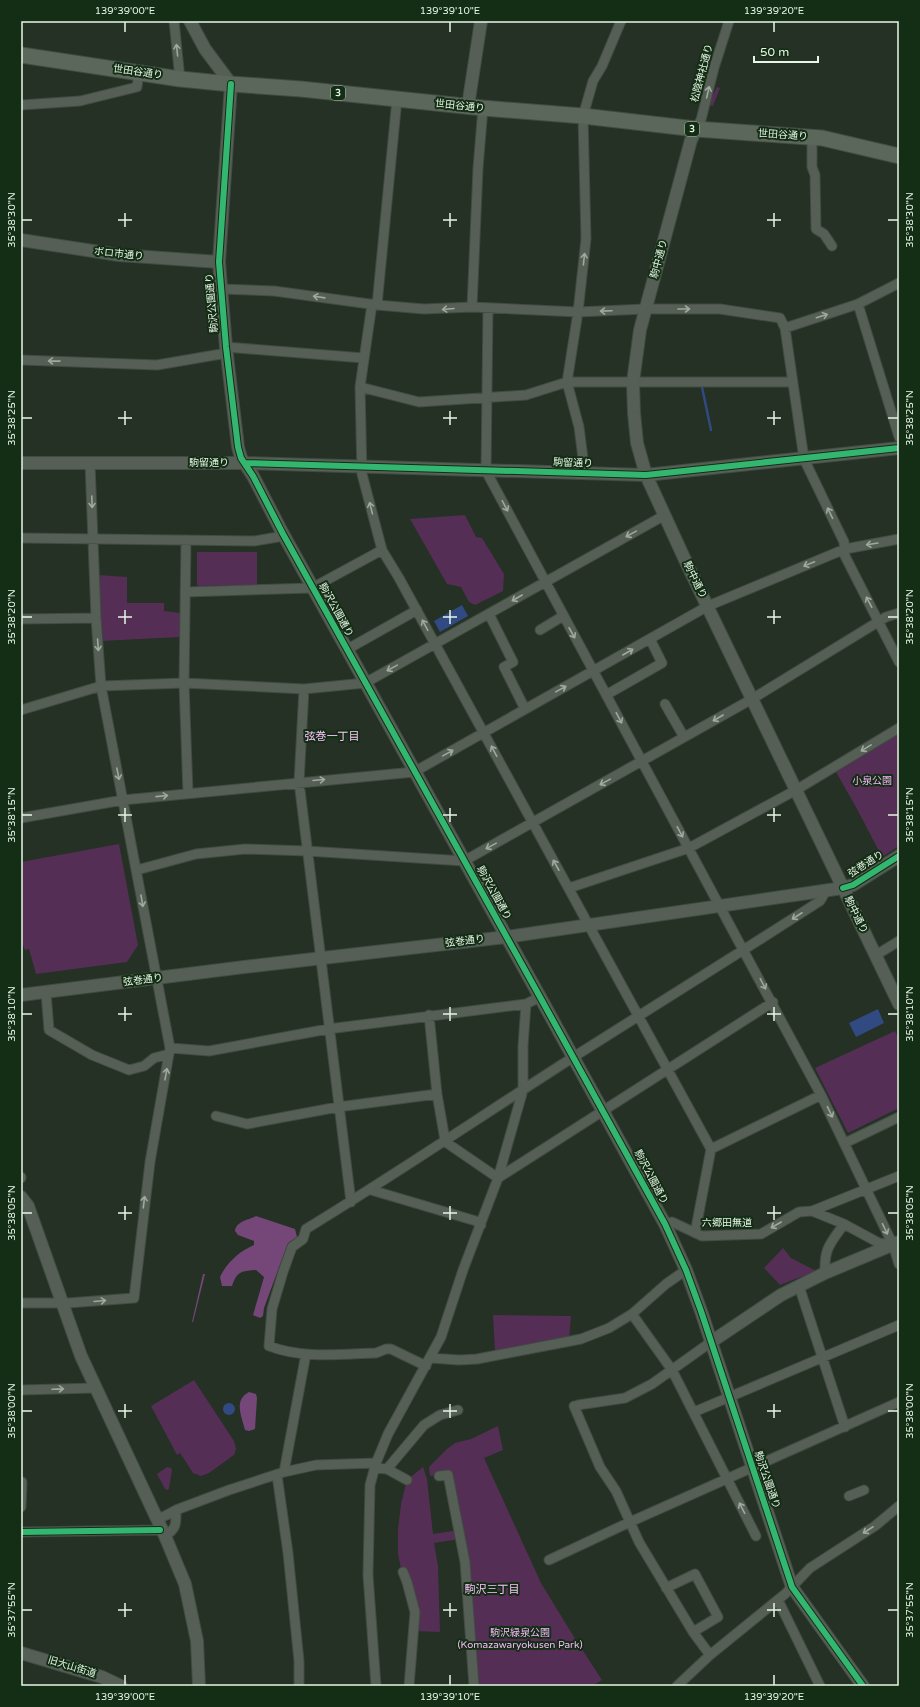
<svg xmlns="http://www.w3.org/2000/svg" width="920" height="1707" viewBox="0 0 920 1707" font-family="'Varela Round','Noto Sans JP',sans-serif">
<rect width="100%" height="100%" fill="#243124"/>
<path fill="#542e55" d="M717,87L720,88L713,106L707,105L709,97H712Z
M465,515L476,537L482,538L504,574L503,591L475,605L469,602L461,587L447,584L410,519Z
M197,552H257V585L199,586L197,585Z
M98,575L127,577V603H164V611L180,613V637L101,641Z
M899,734V846L882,857L857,809L836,772Z
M119,844L138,945L127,962L36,974L29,949L25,950L21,940V862Z
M895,1031L899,1040V1108L848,1133L815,1068Z
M783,1248L791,1258L816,1271L780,1285L764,1268Z
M493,1315L571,1316L569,1339L495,1352Z
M194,1380L234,1441L236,1449L234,1455L209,1473L201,1476L193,1473L180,1453L177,1455L151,1406Z
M498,1426L503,1450L484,1458L541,1583L574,1637L602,1680L592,1686H478L449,1472L430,1476L429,1467L447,1449L455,1443L471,1439Z
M167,1467L171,1468L172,1470L169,1489L167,1490L165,1489L157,1474Z
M423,1467L427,1479L433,1534L459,1530L460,1539L434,1543L438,1566L440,1632L414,1631L398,1554V1529L401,1504L407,1480Z"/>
<path fill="#744778" d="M256,1216L295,1229L297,1237L288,1243L264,1308L263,1316L260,1318L253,1315L264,1277L256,1270C242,1271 237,1271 232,1286H222L220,1277C227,1262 240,1251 254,1245V1241L238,1235L235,1231C236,1221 249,1220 256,1216Z
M203,1274H205L193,1322H192Z
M249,1392L256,1394L257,1398L255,1429L249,1431L245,1430C242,1417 233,1400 249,1392Z"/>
<path fill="#314a82" d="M462,605L468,616L440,632L434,621Z
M878,1009L884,1023L856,1037L849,1023Z
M223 1409a6 6 0 1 1 12 0a6 6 0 1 1-12 0Z"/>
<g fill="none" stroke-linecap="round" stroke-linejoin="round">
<path stroke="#314a82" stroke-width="2.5" d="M702,387L711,430"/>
<g stroke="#404c41" stroke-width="11">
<path id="minor" d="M174,21L180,79
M21,105L80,101L137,87L139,72
M696,129L701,120L714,68L729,21
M812,137V167L815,175L816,229L824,234L832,246
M221,289L274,291L377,305L424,309L472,307L578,312L645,309H720L780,318L785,328L804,459L844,542L845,556L899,662
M372,304L360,387L362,474L382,550L399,578L711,1149L695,1233
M858,304L899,437
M377,305L397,99
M472,307L478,168L483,108
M488,308L486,471L821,1095L893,1245L899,1264
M785,328L858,304L899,283
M226,347L364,358
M21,360L157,365L227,353
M360,387L419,402L526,395L567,382H792
M585,474L579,427L567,382L578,312L586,239L583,116L593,81L602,66L621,21
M21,538L254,541L278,537L283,534
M186,540L184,683L188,793
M185,592L312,588L382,550
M489,614L513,662L504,667L525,709
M21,619L96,618
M540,630L563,616
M346,650L417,610
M304,689L299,782L351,1202
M606,695L662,663L650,639
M665,704L684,737
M21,710L101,686L184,683L304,689L365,683L665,515
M21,818L123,800L414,772L708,606L845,549L899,539
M137,870L196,854L245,849L307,851L464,861L752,699L886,617L899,613
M569,888L689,848L796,790L899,728
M876,955L899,941
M46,993L49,1030L92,1055L129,1070L144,1066L154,1058L169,1054
M429,1015L437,1094L445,1140L447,1143L498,1178L773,1002
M170,1048L209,1051L328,1029L526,1004L540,997
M216,1116L247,1124L338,1107L437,1094
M845,1143L899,1117
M711,1149L821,1095
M21,1177V1178
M371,1190L476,1221L481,1225
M812,1211L899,1176
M665,1224L672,1222L702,1236L761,1234L799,1212L812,1211L844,1224L879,1243L892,1245
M825,1273C824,1248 830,1244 844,1224
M799,1286L845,1427
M21,1303H68L134,1298L150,1162L170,1048L101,686L96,618L90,463
M632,1314L672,1370L756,1536
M431,1358L459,1360L477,1359L581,1339L609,1328L632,1314L666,1284L686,1270
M426,1366L391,1349H386L376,1353C341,1354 302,1359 269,1346L272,1309L283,1272L292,1247L303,1239L306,1229C396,1174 483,1115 572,1058C654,1006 738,954 820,901L826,891
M21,1390L95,1388
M578,1405L625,1398L652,1384L711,1342
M574,1406L600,1467L616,1491L639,1542L693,1632L710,1655
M694,1412L899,1325
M374,1468L387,1469L424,1425L440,1415L458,1410
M387,1469L407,1480
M284,1472L305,1359
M277,1475L288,1553L299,1661V1686
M439,1476L448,1475L465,1562L474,1686
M849,1496L864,1490
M21,1507L22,1482
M157,1520L176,1510L229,1490L284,1472L316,1465L376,1463
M21,1532L160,1530
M165,1536C177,1528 176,1524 176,1510
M549,1560L630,1522L899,1402
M403,1572L407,1582L415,1612L409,1686
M666,1588L695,1574L718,1617L693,1632
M778,1600L820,1686
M376,1686L368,1575L370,1485L376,1463L388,1434L441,1337L463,1270L498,1178L523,1090V1046L526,1004
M677,1686L710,1655L785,1594L810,1568L875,1526L899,1506"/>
</g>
<g stroke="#404c41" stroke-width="14">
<path id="tertiary" d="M190,21L205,49L231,84L219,262L226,347L238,447L241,458L253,476L283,534L540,997L665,1224L686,1270L701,1311L792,1587L863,1686
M468,106L481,21
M696,129L691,140L640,330L633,382L634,413L637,443L646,475L686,562L899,1004
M21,240L119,255L219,262
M21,463H245L646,475L899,448
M21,995L244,967L506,937L843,888L853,885L899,856
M21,1197L28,1206L81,1356L165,1536L185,1584L197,1641L199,1686
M711,1342L781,1295L825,1273L899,1242
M21,1653L102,1677L121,1686"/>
</g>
<g stroke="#404c41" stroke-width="17">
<path id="primary" d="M21,55L180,79L231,84L301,89L483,108L583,116L696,129L822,138L899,156"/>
</g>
<use href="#minor" stroke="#565f56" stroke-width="9"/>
<use href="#tertiary" stroke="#565f56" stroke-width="12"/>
<use href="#primary" stroke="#5a675a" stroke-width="15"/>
<g stroke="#142d15" stroke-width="8">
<path id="cycleway" d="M231,84L219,262L226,347L238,447L241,458L253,476L283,534L540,997L665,1224L686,1270L701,1311L792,1587L863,1686
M245,463L646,475L899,448
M843,888L853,885L899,856
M21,1532L160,1530"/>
</g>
<use href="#cycleway" stroke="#33b770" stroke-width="6"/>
</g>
<defs><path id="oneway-shaft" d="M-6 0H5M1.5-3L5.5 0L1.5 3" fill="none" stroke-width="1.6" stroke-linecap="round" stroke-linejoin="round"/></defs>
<g stroke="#9eaa9e">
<use href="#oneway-shaft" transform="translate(177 50) rotate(-96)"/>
<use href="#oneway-shaft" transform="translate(708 92) rotate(-77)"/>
<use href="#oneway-shaft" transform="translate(584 259) rotate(-84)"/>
<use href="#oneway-shaft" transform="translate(319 297) rotate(-172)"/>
<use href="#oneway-shaft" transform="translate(448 309) rotate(175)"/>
<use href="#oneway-shaft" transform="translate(684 309)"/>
<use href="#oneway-shaft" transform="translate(606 311) rotate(178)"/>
<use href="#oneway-shaft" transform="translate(822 316) rotate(-18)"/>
<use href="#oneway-shaft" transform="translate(54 361) rotate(-179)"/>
<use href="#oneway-shaft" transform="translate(92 502) rotate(88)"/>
<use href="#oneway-shaft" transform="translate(505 506) rotate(62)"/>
<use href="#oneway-shaft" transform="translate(371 508) rotate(-104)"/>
<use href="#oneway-shaft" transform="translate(830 513) rotate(-116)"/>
<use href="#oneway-shaft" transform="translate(631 534) rotate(151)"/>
<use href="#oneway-shaft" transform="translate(872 544) rotate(171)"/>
<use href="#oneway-shaft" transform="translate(809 564) rotate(158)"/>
<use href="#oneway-shaft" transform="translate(517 598) rotate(150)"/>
<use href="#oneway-shaft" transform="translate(869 602) rotate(-118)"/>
<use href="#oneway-shaft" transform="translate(425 625) rotate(-118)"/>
<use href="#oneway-shaft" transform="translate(572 633) rotate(61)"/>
<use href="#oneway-shaft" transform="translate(98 645) rotate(86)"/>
<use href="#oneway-shaft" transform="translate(628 652) rotate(-30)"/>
<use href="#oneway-shaft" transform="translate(392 668) rotate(151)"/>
<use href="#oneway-shaft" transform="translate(561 689) rotate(-29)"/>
<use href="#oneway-shaft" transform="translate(619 718) rotate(62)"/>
<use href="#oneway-shaft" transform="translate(718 718) rotate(150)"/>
<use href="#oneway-shaft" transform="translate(866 748) rotate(149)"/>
<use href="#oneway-shaft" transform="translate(494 751) rotate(-118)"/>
<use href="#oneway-shaft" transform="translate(448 753) rotate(-29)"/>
<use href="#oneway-shaft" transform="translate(118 774) rotate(79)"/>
<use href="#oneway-shaft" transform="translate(319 780) rotate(-5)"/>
<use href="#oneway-shaft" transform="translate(605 782) rotate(151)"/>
<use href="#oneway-shaft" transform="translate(162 796) rotate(-6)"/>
<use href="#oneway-shaft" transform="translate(680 832) rotate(62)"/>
<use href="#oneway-shaft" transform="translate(491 846) rotate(151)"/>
<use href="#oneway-shaft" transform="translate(556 865) rotate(-119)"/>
<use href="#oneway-shaft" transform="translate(142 901) rotate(80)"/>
<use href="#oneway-shaft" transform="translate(797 916) rotate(147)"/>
<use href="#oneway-shaft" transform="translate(763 984) rotate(62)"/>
<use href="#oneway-shaft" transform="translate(166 1074) rotate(-80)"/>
<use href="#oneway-shaft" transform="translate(830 1112) rotate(64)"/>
<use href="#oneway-shaft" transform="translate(144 1202) rotate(-83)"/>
<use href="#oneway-shaft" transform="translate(776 1225) rotate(150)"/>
<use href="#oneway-shaft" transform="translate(885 1229) rotate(64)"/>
<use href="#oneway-shaft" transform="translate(100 1301) rotate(-5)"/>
<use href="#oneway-shaft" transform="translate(58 1389) rotate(-2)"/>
<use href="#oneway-shaft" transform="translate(742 1508) rotate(-117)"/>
<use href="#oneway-shaft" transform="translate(868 1530) rotate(147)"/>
</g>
<path fill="none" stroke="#e6f6e6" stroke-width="1.5" d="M125,22V32M450,22V32M774,22V32M125,213V227M450,213V227M774,213V227M22,220H32M118,220H132M443,220H457M767,220H781M888,220H898M125,411V425M450,411V425M774,411V425M22,418H32M118,418H132M443,418H457M767,418H781M888,418H898M125,610V624M450,610V624M774,610V624M22,617H32M118,617H132M443,617H457M767,617H781M888,617H898M125,808V822M450,808V822M774,808V822M22,815H32M118,815H132M443,815H457M767,815H781M888,815H898M125,1007V1021M450,1007V1021M774,1007V1021M22,1014H32M118,1014H132M443,1014H457M767,1014H781M888,1014H898M125,1206V1220M450,1206V1220M774,1206V1220M22,1213H32M118,1213H132M443,1213H457M767,1213H781M888,1213H898M125,1404V1418M450,1404V1418M774,1404V1418M22,1411H32M118,1411H132M443,1411H457M767,1411H781M888,1411H898M125,1603V1617M450,1603V1617M774,1603V1617M22,1610H32M118,1610H132M443,1610H457M767,1610H781M888,1610H898M125,1675V1685M450,1675V1685M774,1675V1685"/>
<g text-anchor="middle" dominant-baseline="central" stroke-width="4" stroke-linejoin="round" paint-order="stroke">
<g fill="#142d15" stroke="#a7baa7" stroke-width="1">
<rect x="331" y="86" width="14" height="14" rx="3"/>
<rect x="685" y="122" width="14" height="14" rx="3"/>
</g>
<g font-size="9" font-weight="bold" fill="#e6f6e6">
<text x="338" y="93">3</text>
<text x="692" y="129">3</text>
</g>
<g font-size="10" fill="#e6f6e6" stroke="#142d15">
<text transform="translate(138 72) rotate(8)">世田谷通り</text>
<text transform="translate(702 73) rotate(-75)">松陰神社通り</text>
<text transform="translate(460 106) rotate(6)">世田谷通り</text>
<text transform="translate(783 135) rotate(4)">世田谷通り</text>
<text transform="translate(119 254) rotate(6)">ボロ市通り</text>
<text transform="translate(659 259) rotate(-75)">駒中通り</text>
<text transform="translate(212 303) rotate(-95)">駒沢公園通り</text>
<text x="209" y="463">駒留通り</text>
<text transform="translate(573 463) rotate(2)">駒留通り</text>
<text transform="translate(695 580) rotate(64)">駒中通り</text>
<text transform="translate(336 610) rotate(61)">駒沢公園通り</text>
<text transform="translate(866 864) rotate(-32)">弦巻通り</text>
<text transform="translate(494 893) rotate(61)">駒沢公園通り</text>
<text transform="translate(856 915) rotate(64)">駒中通り</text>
<text transform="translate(465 941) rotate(-7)">弦巻通り</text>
<text transform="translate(143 980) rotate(-7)">弦巻通り</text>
<text transform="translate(651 1177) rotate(62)">駒沢公園通り</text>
<text x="727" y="1223">六郷田無道</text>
<text transform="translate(767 1480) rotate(71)">駒沢公園通り</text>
<text transform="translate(72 1667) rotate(17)">旧大山街道</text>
</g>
<g font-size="10" fill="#f6b8f9" stroke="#142d15">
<text x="872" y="781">小泉公園</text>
<text x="520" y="1633">駒沢緑泉公園<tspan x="520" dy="12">(Komazawaryokusen Park)</tspan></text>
</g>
<g font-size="11" fill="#fbc3fe" stroke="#142d15">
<text x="332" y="736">弦巻一丁目</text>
<text x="492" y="1589">駒沢三丁目</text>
</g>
</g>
<rect width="920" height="1707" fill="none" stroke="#142d15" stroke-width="44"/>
<path d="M754 56v6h64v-6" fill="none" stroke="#e6f6e6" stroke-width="2"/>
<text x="760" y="56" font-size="12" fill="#e6f6e6" stroke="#142d15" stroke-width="3" paint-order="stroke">50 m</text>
<rect x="22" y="22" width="876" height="1663" fill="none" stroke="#e6f6e6" stroke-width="1.5"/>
<g font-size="10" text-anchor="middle" fill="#e6f6e6">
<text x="125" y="14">139°39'00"E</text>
<text x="450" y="14">139°39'10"E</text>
<text x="774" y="14">139°39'20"E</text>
<text transform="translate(11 220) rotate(-90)" y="4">35°38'30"N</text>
<text transform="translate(909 220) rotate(-90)" y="4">35°38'30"N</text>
<text transform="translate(11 418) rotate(-90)" y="4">35°38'25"N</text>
<text transform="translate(909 418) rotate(-90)" y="4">35°38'25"N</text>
<text transform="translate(11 617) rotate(-90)" y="4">35°38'20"N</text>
<text transform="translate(909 617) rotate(-90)" y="4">35°38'20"N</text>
<text transform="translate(11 815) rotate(-90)" y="4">35°38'15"N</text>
<text transform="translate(909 815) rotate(-90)" y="4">35°38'15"N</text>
<text transform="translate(11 1014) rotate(-90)" y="4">35°38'10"N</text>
<text transform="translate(909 1014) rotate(-90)" y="4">35°38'10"N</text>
<text transform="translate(11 1213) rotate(-90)" y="4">35°38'05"N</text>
<text transform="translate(909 1213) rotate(-90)" y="4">35°38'05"N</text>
<text transform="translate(11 1411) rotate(-90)" y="4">35°38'00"N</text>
<text transform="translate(909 1411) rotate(-90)" y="4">35°38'00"N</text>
<text transform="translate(11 1610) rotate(-90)" y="4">35°37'55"N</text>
<text transform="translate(909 1610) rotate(-90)" y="4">35°37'55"N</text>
<text x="125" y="1700">139°39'00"E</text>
<text x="450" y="1700">139°39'10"E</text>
<text x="774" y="1700">139°39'20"E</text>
</g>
</svg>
